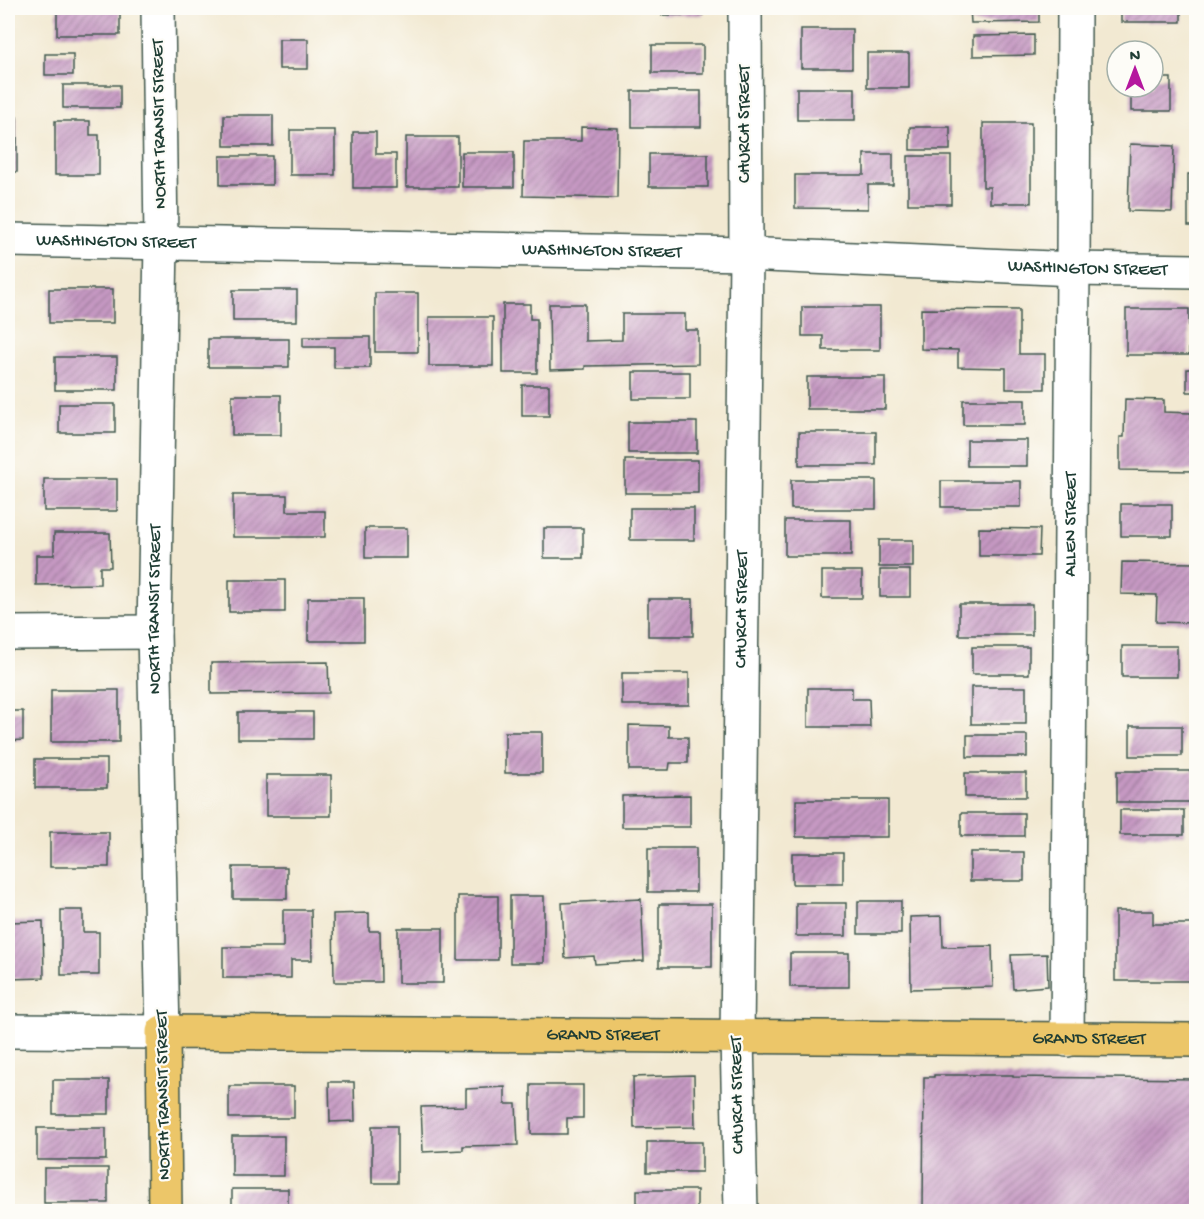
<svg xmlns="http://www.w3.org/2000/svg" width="1204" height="1219" viewBox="0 0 1204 1219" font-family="'Gochi Hand',sans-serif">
<defs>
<pattern id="building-hatch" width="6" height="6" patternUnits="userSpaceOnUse" patternTransform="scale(1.5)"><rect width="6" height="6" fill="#c699c3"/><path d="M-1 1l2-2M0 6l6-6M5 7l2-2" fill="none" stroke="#a07e9f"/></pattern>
</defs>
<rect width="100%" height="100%" fill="#fdfcf7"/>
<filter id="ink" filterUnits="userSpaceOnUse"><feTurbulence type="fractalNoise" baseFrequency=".0167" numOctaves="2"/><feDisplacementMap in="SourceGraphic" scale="12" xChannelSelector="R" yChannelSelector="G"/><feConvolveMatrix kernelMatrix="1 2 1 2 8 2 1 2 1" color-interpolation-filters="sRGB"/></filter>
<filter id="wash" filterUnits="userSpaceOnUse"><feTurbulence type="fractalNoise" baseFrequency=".008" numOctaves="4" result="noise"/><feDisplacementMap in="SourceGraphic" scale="24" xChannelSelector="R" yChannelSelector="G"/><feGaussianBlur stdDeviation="1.35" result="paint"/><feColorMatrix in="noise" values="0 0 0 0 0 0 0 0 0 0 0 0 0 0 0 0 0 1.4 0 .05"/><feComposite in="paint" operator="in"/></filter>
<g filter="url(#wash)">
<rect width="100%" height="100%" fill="#f2e9d2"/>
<g id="blocks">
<path fill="url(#building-hatch)" d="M57,8H120V35H57Z
M662,8H703V15H662Z
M970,8H1039V22L971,23Z
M1121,8H1181V22H1121Z
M801,29H852V68H801Z
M1034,35V55L973,56V36Z
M279,39H308V69H279Z
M652,45H703V73H652Z
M867,53H909V88H867Z
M45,54H73V75H45Z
M1153,78H1171V111H1131V87H1153Z
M63,85H120V108H63Z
M797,88H855V120H797Z
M632,91H701V127H632Z
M224,115H273V146H224Z
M8,117H17V172H8Z
M55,121H90V135H99V175H55Z
M983,123H1031V203H990V187H983Z
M581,127L618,128L617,198L523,196L524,141H581Z
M910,127H950V150H910Z
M290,130H335V175H290Z
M353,132H376V154H396V188H353Z
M406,137H458V187H406Z
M1130,144L1174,146L1172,212L1128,211Z
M462,152H514V187H462Z
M649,154H708V187H649Z
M864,154H893V185H868V209L795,208V175H864Z
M220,156H272V185H220Z
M908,156H951V204H908Z
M1188,174H1196V226H1188Z
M8,278H14V302H8Z
M49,289H113V323H49Z
M233,290H297V321H233Z
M375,293H418V352H375Z
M503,304H530V319H537V373H503Z
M549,304H585V341L622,340V314H685V330H698V364L585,366V369L550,370Z
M802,307H880V350H823V336H802Z
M921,309L1019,310V354H1045V389H1006V368L958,367V350L921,349Z
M1126,309H1189V355H1126Z
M429,317H493V366H429Z
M303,337H370V368H334V347H303Z
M208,339H289V367H208Z
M55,357H117V390H55Z
M1187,369H1196V392H1187Z
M633,372H690V399H633Z
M807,377H885V409H807Z
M522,385H549V416H522Z
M232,395H281V435H232Z
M1125,399L1164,400V412L1191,413V439H1196V471L1120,470V437H1124Z
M963,400H1025V425H963Z
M59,404H115V433H59Z
M628,422H697V453H628Z
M799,432H876V465H799Z
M967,440H1027V466H967Z
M625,460H698V493H625Z
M44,479H117V511H44Z
M791,480H876V509H791Z
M941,481H1021V507H941Z
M233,495H287V511H325V537H233Z
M1121,504H1172V536H1121Z
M630,508H694V540H630Z
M785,520H851V556H785Z
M365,528H407V558H365Z
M544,528H583V558H544Z
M979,528L1040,529L1039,556H979Z
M54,533H110L111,567H100V584L36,585V555H54Z
M879,540H913V567H879Z
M1122,562L1196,563L1194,623L1156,622L1157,595L1121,594Z
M880,570H910V597H880Z
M822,571H862V598H822Z
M229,580H285V612H229Z
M308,598H364V641H308Z
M648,599H693V636H648Z
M959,604H1032V635H959Z
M1122,646H1177V677H1122Z
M972,647H1029V674H972Z
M328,662L329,693L211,694V663Z
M622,673H689V705H622Z
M971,687H1026V724H971Z
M808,688H852V699H869L870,727H808Z
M51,690H119V742H51Z
M8,711H23V740L8,741Z
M238,712H313V739H238Z
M629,725L669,726V737H688V763H670L669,770H629Z
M1130,726H1182V756H1130Z
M505,732H542V773H505Z
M967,735H1027V757H967Z
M35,759H107V788H35Z
M1117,771H1194V802H1117Z
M965,773H1026V797H965Z
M266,775H331V816H266Z
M690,795V827H622V796Z
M796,800H888V837H796Z
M1120,810H1184V835H1120Z
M961,813H1024V836H961Z
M50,832H109V867H50Z
M648,848H696V892H648Z
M970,852H1024V881H970Z
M792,853H843V884H792Z
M233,867H287V899H233Z
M458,896H498V960H458Z
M510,896H544V963H510Z
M641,899L644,961L595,964L594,956L565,958L562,903Z
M858,901H901V934H858Z
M796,903H846V936H796Z
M659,904H712V967H659Z
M61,910H83V932H99V975H61Z
M283,910H311L312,960H291V978H223V947H283Z
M1115,911H1153V924H1196V981H1115Z
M369,913V931H380L381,982H334L333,914Z
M942,916L943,947L992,946L993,987L911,989L910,917Z
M43,921L44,978L9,979L8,922Z
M398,928H443V983H398Z
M790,953H849V987H790Z
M1047,954L1048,986L1013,989L1011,955Z
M694,1075L695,1127L634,1128L633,1077Z
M934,1075H1013V1077L1196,1079V1212H923L924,1077H934Z
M53,1080H109V1114H53Z
M329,1082H354L355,1121L330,1122Z
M531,1085H583V1118H567V1134H531Z
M229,1086H294V1118H229Z
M505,1087V1104H516L518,1145L463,1146V1150L423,1152L421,1107L466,1106V1089Z
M372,1126H397V1183H372Z
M37,1128H106V1160H37Z
M232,1136H284V1176H232Z
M647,1142H702V1172H647Z
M44,1168H108V1203H44Z
M232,1189H288V1212H232Z
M637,1190H697V1212H637Z"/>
</g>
</g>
<g filter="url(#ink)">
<use href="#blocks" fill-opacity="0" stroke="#3f574c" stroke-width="1.5"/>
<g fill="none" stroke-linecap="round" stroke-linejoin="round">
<g stroke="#3f574c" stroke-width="36">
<g id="minor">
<path id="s1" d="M8,240L746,254L1073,269L1196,271"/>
<path d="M8,633L154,632"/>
<path id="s2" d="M8,1031L163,1032L154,632L161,242L158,8"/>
<path id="s3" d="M1067,1040L1073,269L1074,8"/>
<path id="s4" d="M741,1212L737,1038L746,254L745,8"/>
</g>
</g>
<g stroke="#3f574c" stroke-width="36">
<g id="major">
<path id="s5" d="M165,1212L163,1032L1196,1040"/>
</g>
</g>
<use href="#minor" stroke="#fff" stroke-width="33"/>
<use href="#major" stroke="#ecc669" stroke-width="33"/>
</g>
</g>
<g text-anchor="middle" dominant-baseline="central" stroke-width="4.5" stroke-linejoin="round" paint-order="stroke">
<g font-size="18" fill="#1f3d34" stroke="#fdfcf7">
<text transform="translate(160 124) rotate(-91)">NORTH TRANSIT STREET</text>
<text transform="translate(745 124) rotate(-90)">CHURCH STREET</text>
<text stroke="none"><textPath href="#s1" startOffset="108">WASHINGTON STREET</textPath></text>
<text stroke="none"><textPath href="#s1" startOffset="594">WASHINGTON STREET</textPath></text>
<text stroke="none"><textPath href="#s1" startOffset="1080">WASHINGTON STREET</textPath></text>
<text stroke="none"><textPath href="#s3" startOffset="516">ALLEN STREET</textPath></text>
<text stroke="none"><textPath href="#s2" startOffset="578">NORTH TRANSIT STREET</textPath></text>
<text stroke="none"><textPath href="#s4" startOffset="603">CHURCH STREET</textPath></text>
<text stroke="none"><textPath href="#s5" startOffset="620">GRAND STREET</textPath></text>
<text stroke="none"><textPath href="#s5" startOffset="1106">GRAND STREET</textPath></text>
<text transform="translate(164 1095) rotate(-91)">NORTH TRANSIT STREET</text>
<text transform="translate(738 1095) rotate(-91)">CHURCH STREET</text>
</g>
</g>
<rect width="1204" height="1219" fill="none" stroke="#fdfcf7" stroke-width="30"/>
<g transform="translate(1135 69)"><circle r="28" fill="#fdfcf7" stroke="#a4b0a9" stroke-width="1.5"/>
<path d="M0-4.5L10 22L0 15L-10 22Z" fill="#b5179e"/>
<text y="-9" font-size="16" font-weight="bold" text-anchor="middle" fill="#1f3d34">N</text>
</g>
</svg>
